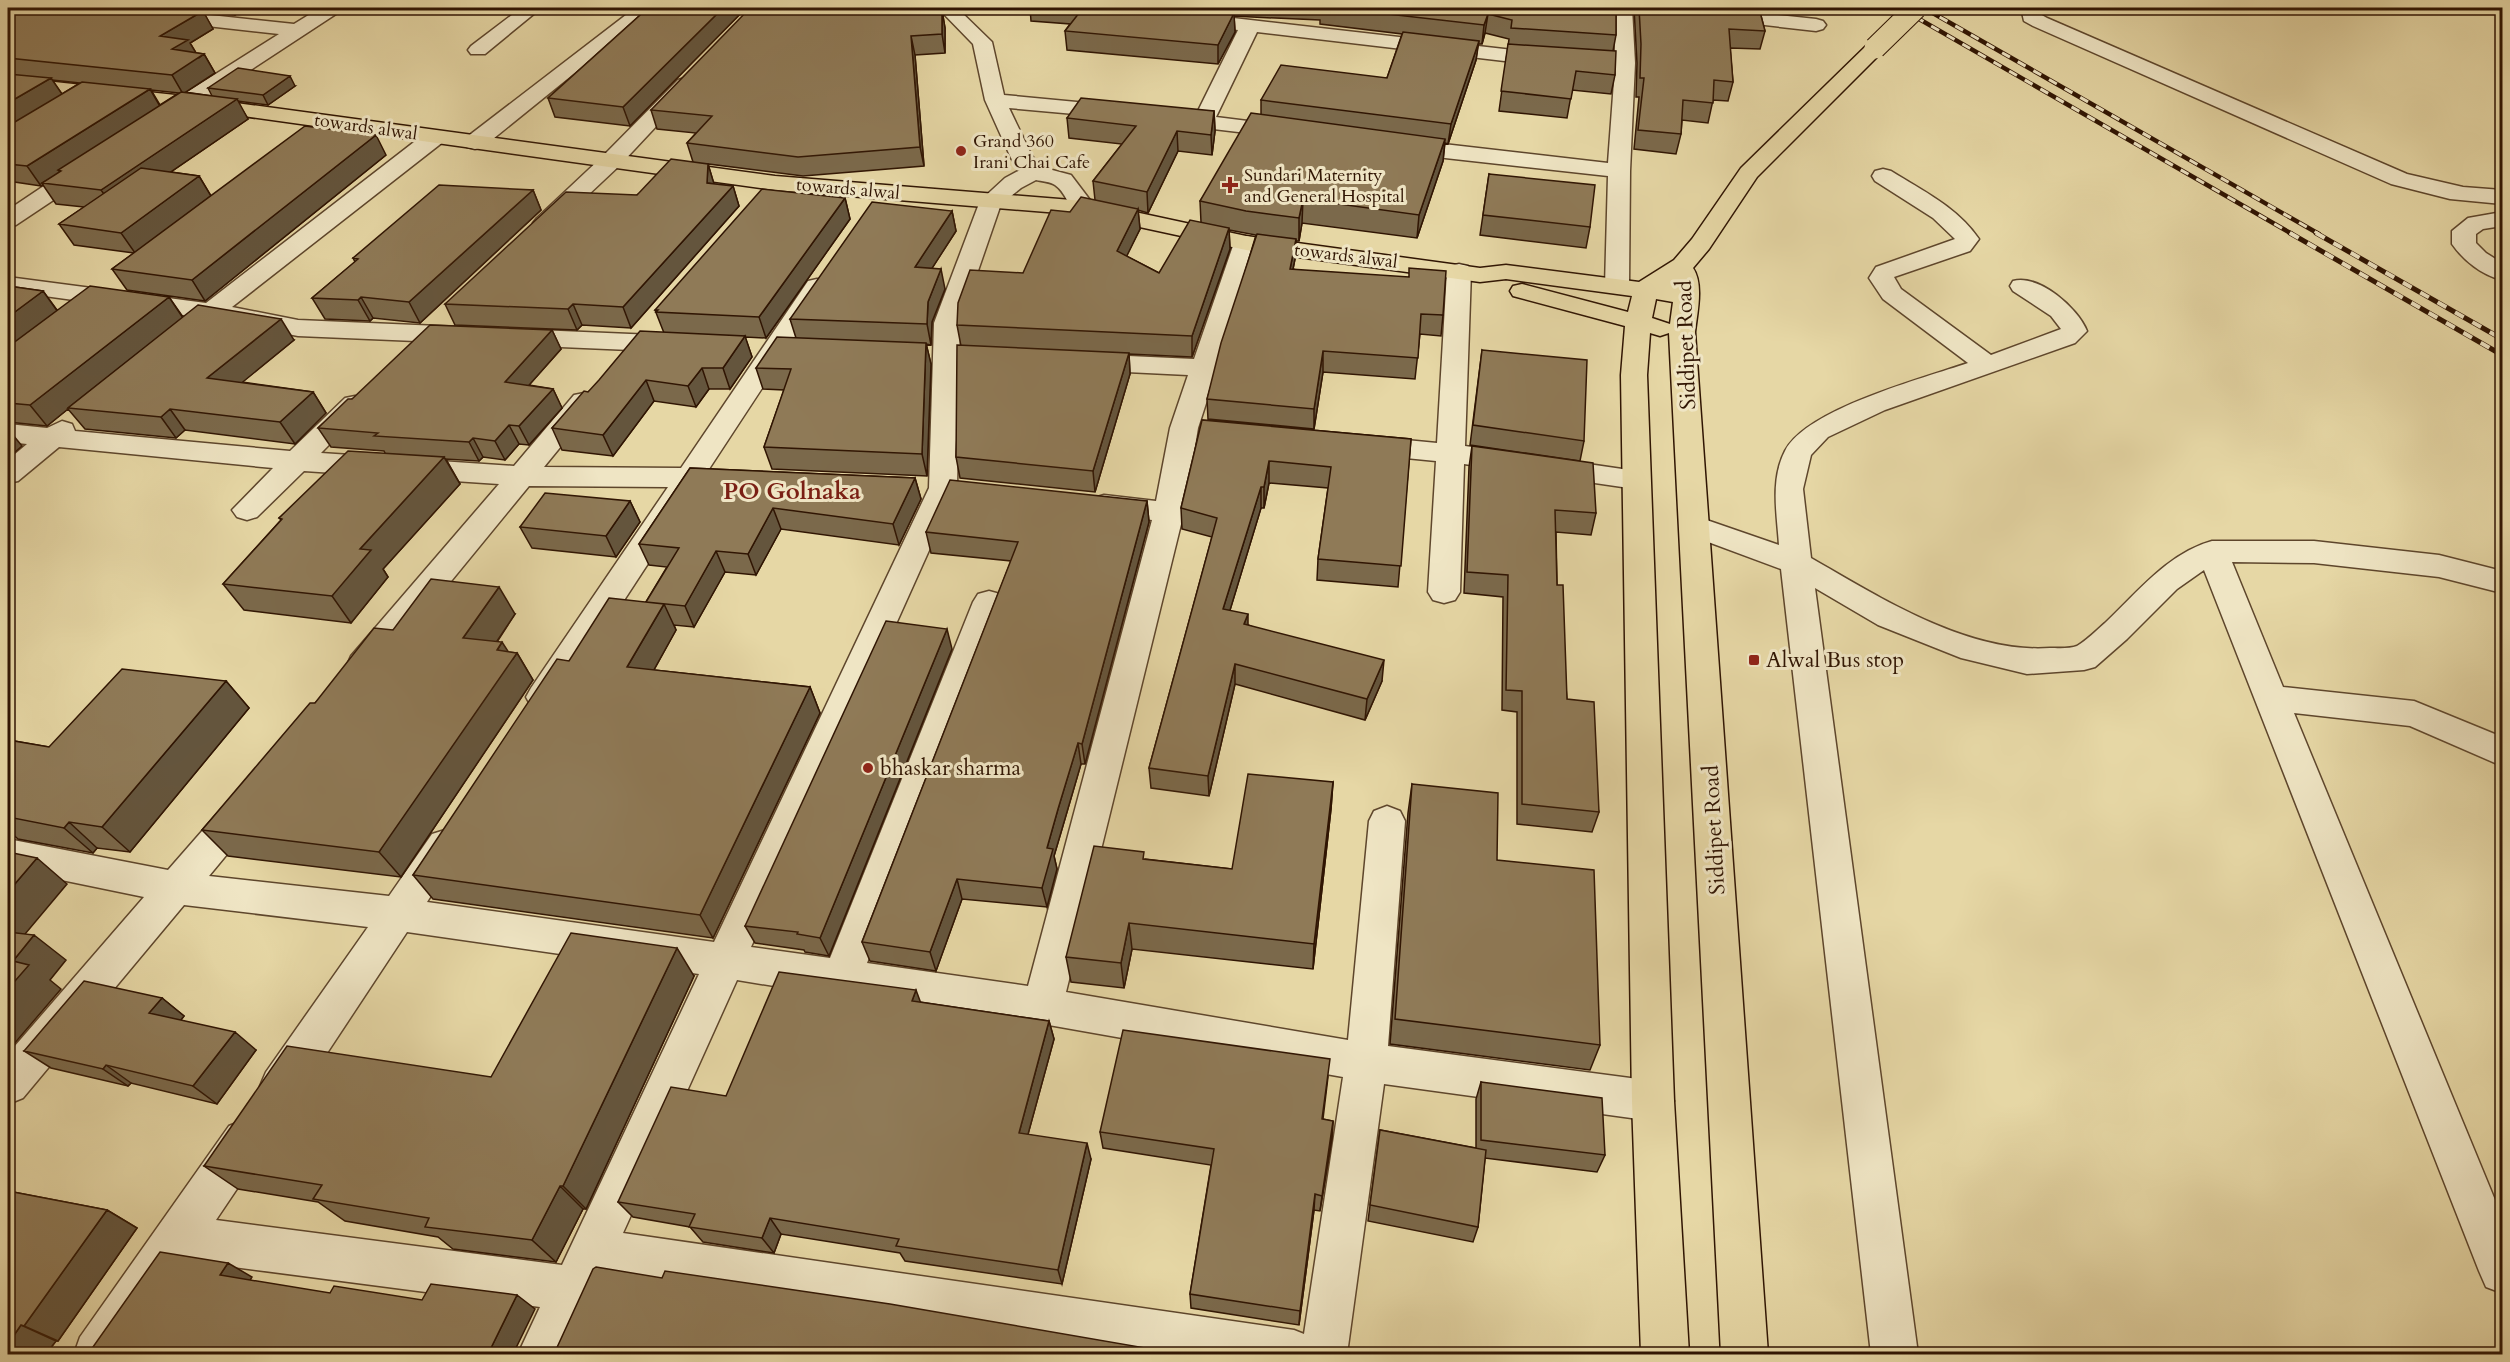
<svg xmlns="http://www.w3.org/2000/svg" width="2510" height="1362" viewBox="0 0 2510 1362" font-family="Cardo,serif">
<rect width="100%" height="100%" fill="#e6d7a5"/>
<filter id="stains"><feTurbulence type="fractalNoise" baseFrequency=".00333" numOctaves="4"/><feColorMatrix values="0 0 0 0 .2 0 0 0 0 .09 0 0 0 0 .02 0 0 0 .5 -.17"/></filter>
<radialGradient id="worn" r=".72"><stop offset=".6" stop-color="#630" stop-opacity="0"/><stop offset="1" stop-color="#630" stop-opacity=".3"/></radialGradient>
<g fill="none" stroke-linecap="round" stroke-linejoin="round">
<g stroke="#5e462c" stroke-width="3">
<path id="minor" d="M91,8H146L294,24L320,8H341L339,12L170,123L162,124L154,123L151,118L154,113L279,34L100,14L93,12Z
M521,8H541L485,54H471L468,50L471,46Z
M635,8H655L483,147L475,149L467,147L464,142L467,137Z
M938,8H957L992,42L1004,95L1119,106L1126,108L1130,112L1126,116L1119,118L1009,108L1032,156L1041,167L1071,175L1096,208L1092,213C1067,219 1071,196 1055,185C1051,182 1041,181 1036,180L1021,188L1001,204L960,323L957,488L751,947L830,958L973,602L978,594L989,591L1000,594L1005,602L867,963L1028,986L1152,520L1094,512L1089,505L1094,498L1104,495L1156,501L1170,428L1188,375L1085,370L1076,368L1072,362L1076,356L1085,354L1194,359L1234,243L1238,238L1246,236L1254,238L1258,243L1198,428L1184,512L1066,992L1348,1040L1369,821L1374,811L1387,806L1400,811L1405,821L1388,1046L1653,1081L1668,1087L1674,1101L1668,1115L1653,1121L1384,1084L1347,1354H1139L621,1278L590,1305L566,1354H518L540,1307L188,1261L125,1354H74L80,1337L229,1126L244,1120L259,1126L265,1141L259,1156L216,1220L562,1265L699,974L407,932L296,1100L281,1106L266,1100L260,1086L266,1072L368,927L184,905L23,1098L8,1104V1054L144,897L8,869V839L168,870L231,798L244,793L257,798L262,808L257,818L209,876L389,896L432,834L445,830L458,834L463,845L427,902L714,942L929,488L934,323L980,201L1005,178L1020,170L1011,158L985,100L973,44ZM737,980L841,997L845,995L1043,1024L1343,1077L1304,1334L1294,1330L623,1233Z
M1614,8H1632L1635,63L1630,171L1629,286L1626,291L1617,293L1608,291L1605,286L1608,176L1400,153L1392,151L1389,146L1392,141L1400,139L1608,163L1615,68L1513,62L1257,32L1216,117L1289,126L1297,127L1300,132L1297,137L1289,138L1171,124L1163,123L1160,118L1163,113L1171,112L1196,115L1238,30L1183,23L1180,19L1183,15L1190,13L1513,50L1615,56Z
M1659,8H1713L1816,19L1823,21L1826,25L1823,29L1816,31L1668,14L1661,12Z
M2021,8H2039L2040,14L2047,18L2407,174L2463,187L2502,190V204L2450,199L2391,184L2033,26L2024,21Z
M685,78L692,80L695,84L692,88L619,166L553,228L545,230L537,228L533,223L537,218L603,156L678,80Z
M435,131L443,132L446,137L443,142L232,307L298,320L677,336L686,338L690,344L686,350L677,352L298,336L216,320L201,327L192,324L188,319L190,316L8,291V277L206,303L427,132Z
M86,161L94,163L97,168L94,173L16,225L8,227V210L78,163Z
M1883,169L1891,171C1923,191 1957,207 1979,239L1970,251L1894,277L1901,289L1991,355L2061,329L2051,316L2013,291L2010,286L2013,281C2039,274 2078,308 2087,331L2075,343L1885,410L1828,437L1811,455L1803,489L1811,558C1879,597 1968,654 2050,648C2057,648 2070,649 2077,646C2086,641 2097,630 2105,623C2137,593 2168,553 2212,541H2314L2439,555L2502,571V593L2439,577L2314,563L2232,562L2283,687L2414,701L2502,737V766L2410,726L2294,713L2502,1217V1293L2486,1287L2479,1271L2204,570L2177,589L2127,639L2095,667L2084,670L2027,674L1961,658L1878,625L1815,588L1918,1354H1871L1781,569L1684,533L1680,526L1684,519L1695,516L1779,545C1777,514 1770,480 1785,451C1806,409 1924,378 1968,363L1883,299L1869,278L1876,267L1955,239L1933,218L1875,181L1872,176L1875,171Z
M2502,212V226L2483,229L2476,234V243L2486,253L2502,263V280C2482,275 2464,261 2452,244V231L2468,218Z
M1459,264L1468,266L1471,271L1465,446L1636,471L1646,473L1650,480L1646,487L1636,489L1464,464L1460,592L1455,600L1444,603L1433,600L1428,592L1436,461L1365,454L1355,451L1351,445L1355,439L1365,436L1437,443L1447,271L1450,266Z
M817,279L826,281L829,286L709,469L716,471L720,478L716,485L698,487L555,706L543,710L531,706L526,697L531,688L668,487L529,486L375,674L363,677L351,674L347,665L351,656L499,484L304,471L257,517L247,520L237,517L232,510L273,468L59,447L18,481L8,483V460L27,444L8,442V424L47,428L62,421L72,424L75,431L290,451L345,398L355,396L365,398L369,404L321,453L514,466L574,395L584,393L594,395L598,401L544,467L681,468L808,281Z"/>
</g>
<g stroke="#301503" stroke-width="3">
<path id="major" d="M1875,42L1882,44L1885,48L1882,52L1757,177L1709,249L1693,268C1704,284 1697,314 1695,332L1768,1354H1721L1669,333L1660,336L1650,333L1647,375L1674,1101L1689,1354H1641L1632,1101L1621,375L1625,326L1513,296L1510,291L1513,286L1522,284L1628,312L1632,296L1506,279L1480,282L1246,250L1084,215L775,190L185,108L8,89V77L185,96L775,176L1084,201L1246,236L1480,268L1506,265L1639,282L1674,260L1692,239L1741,168L1868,44ZM1656,299L1673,302L1670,324L1652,318Z"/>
</g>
<use href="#minor" fill="#efe5c4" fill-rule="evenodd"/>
<use href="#major" fill="#e6d7a5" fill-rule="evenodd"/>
<g stroke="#301503" stroke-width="4.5">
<path id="rail-far1" d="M1900,8L2292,234
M1924,8L2319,234"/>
</g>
<g stroke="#301503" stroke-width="5">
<path id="rail" d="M2290,233L2502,355
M2316,233L2502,339"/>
</g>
<use href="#rail-far1" stroke="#efe5c4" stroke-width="3" stroke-dasharray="9" stroke-linecap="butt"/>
<use href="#rail" stroke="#efe5c4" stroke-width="4" stroke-dasharray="10" stroke-linecap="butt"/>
<g stroke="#301503" stroke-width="23" stroke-linecap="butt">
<path id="major-bridge" d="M1875,48L1916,8"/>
</g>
<use href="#major-bridge" stroke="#e6d7a5" stroke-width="21"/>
</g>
<path fill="#7b694b" stroke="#301503" stroke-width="1.5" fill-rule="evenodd" d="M8,8H248L235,15L203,12L213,29L190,43L196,53L204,54L215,73L185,92L212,96L208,88L295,86L268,105L237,101L248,119L171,172L199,176L211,196L386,155L205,301L127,290L112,269L134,253L74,245L59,224L84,207L56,204L43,185L41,186L8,181ZM52,80L80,83L62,94ZM151,90L179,93L160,105Z
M648,8H746L630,126L555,117L548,98Z
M1030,8H1616V35L1613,51L1615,75L1611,94L1572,90L1567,118L1499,111L1509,39L1485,33L1482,44H1478L1476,60L1448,144L1445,143L1443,161L1417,238L1302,223L1299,241H1296L1295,259L1293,269L1443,315L1441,336L1420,334L1415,379L1323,372L1314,429L1208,419L1207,399L1256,235L1229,230L1230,249L1192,357L1129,354L1130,374L1095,492L960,478L956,457L961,346L957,325L1023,273L1070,212L1095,200L1093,181L1122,144L1069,138L1067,118L1214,111L1215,131L1212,155L1178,151L1148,213L1138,210L1140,229L1126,256L1159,273L1201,222L1200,201L1261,115V100L1387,78L1402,34L1320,24V20L1252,17L1234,16L1235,32L1218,64L1067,50L1065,31L1070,24L1031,21Z
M1634,8H1759L1765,31L1760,49L1730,48L1733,82L1728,101L1713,100L1708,123L1682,120L1681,134L1676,154L1634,149L1639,97H1636L1637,63Z
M942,10L945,28V53L915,55L924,166L803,176L708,164L714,184L733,186L739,206L631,328L582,325L577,330L455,325L445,304L637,195L693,162L687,143L696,133L657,129L651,110Z
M1489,174L1590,227L1586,248L1480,235Z
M533,190L541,210L420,323L373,318L370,321L325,319L312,298L355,262L353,258Z
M845,198L850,219L766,338L745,337L752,357L730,389H709L696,407L654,401L613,456L562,450L552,428L588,392L664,333L655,310Z
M952,211L956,231L932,268L945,289L932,322L931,345L926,344L931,364L927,476L772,469L764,447L784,390L763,389L756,368L796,338L790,319Z
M8,286L43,291L57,310L169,297L183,317L294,340L242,382L313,392L326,413L295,444L185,430L176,438L85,429L68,409L47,426L8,422Z
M552,330L561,349L529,385L553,389L562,408L529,445L519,444L505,460L483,457L479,461L446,459L460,484L383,569L388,577L351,623L244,610L223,584L281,520L279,518L385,453L384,451L331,447L318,428L352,399Z
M1482,350L1584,441L1580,461L1470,445Z
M1202,420L1411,439L1398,587L1317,580L1318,559L1328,488L1269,483L1264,508H1261L1230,610L1248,625L1382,681L1365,720L1235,684L1209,796L1151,788L1149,768L1212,537L1182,529L1181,508Z
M1472,446L1596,513L1591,535L1556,532L1557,585L1567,699L1599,812L1592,832L1517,824V712L1502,710L1503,597L1464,593L1469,467Z
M690,468L915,478L921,499L899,545L781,529L756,575L725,572L694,627L674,625L676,630L654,670L810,687L820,713L713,938L433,899L413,875L569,661L646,602L667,567L649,565L639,544Z
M630,501L640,522L616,557L532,548L520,527Z
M1147,501L1149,522L1085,764H1081L1062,829L1054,856L1057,869L1047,907L962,899L936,971L870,961L862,942L1011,561L931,553L926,532Z
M515,614L497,642L508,652L517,653L533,680L401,877L228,856L202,830L315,703L393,630Z
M952,649L829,956L805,952L804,950L755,943L745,926Z
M226,681L249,708L130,852L97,848L93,853L18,839L8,830V740L49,747Z
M1333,782L1331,809L1313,969L1132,949L1124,988L1071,982L1066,957L1145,859L1232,869Z
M1412,784L1497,860L1600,1045L1590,1070L1390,1044L1408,813Z
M694,976L586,1209H583L556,1262L453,1249L438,1237L345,1221L318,1202L238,1189L204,1166L491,1077Z
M162,998L184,1016L181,1020L256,1050L217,1104L131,1083L128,1086L51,1068L24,1051Z
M920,1002L1049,1021L1054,1039L1028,1134L1091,1159L1062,1284L905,1261L900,1253L781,1234L774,1253L703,1242L690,1227L633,1217L618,1202L726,1096Z
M1328,1077L1323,1119L1333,1121L1332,1138L1320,1211L1314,1210L1299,1325L1191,1308L1190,1294L1211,1165L1103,1148L1100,1132Z
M1481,1082L1605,1155L1597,1172L1485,1158L1478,1227L1473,1242L1368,1221L1380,1130L1476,1148V1099Z
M8,1191L107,1210L137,1228L58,1341H56L46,1354H8Z"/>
<path fill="#64553d" stroke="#301503" stroke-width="1.5" d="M231,8H248L235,15Z
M723,8H746L630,126L623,107Z
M942,10L945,28V53L942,34Z
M203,11L213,29L190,43L199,58L204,54L215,73L183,94L172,75L160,36Z
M1234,13L1235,32L1218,64V45Z
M1488,14L1485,33L1482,44L1484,25Z
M911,36L915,55L924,166L920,147Z
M1479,41L1476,60L1448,144L1451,124Z
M290,76L295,86L268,105L263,95Z
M51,78L64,97L8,130V103Z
M150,89L161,108L61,171L58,170L61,173L42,183L43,185L41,186L27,166Z
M237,99L248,119L115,210L101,190Z
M1214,111L1215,131L1212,155L1211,135Z
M1177,131L1178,151L1148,213L1147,192Z
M376,135L386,155L205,301L192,280Z
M1445,139L1443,161L1417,238L1419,215Z
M708,164L714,184L707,183Z
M199,176L211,196L135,253L121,233Z
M733,186L739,206L631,328L623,307Z
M533,190L541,210L420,323L409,302Z
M845,198L850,219L766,338L759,317Z
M1303,199L1302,223L1299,241V218Z
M1138,209L1140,229L1119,272L1117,251Z
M952,211L956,231L920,287L915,267Z
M1229,228L1230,249L1192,357V336Z
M1296,239L1295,259L1289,289L1290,269Z
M941,269L945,289L932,322L931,345L927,324L928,302Z
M43,291L58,312L8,350V317Z
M169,297L183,318L68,408V409L47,426L30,405Z
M361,297L373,318L370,321L358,300Z
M573,304L582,325L577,330L568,309Z
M281,319L294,340L222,399L207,378Z
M552,330L561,349L515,401L505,382Z
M745,336L752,357L730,389L723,368Z
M926,343L931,364L927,476L922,454Z
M1323,351V372L1314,429V409Z
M1129,353L1130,374L1095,492L1093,471Z
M702,368L709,389L696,407L688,386Z
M646,380L654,401L613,456L603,435Z
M553,389L562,408L529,445L519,426Z
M313,392L326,413L295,444L280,422Z
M170,409L185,430L176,438L161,417Z
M509,425L519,444L505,460L495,441Z
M8,429L22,446L8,458Z
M473,438L483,457L479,461L469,442Z
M444,457L460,484L383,569L388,577L351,623L332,596L360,549Z
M1269,461V483L1264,508V487Z
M915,478L921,499L899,545L893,524Z
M1261,487V508L1224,630L1223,609Z
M630,501L640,522L616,557L606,536Z
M1147,501L1149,522L1085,764L1082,744Z
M773,508L781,529L756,575L748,554Z
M716,551L725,572L694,627L685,606Z
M499,587L515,614L481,665L463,638Z
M664,604L676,630L641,693L627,667Z
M1248,614V635L1244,624Z
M947,629L952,649L829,956L820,938Z
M502,642L513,659L517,653L533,680L401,877L379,852Z
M1384,660L1382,681L1365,720L1367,699Z
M1235,664V684L1209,796L1208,776Z
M226,681L249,708L130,852L102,827Z
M810,687L820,713L713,938L700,915Z
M1078,743L1081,764L1062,829L1054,856L1057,869L1047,907L1042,888L1047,848L1058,809Z
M1333,782L1331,809L1313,969L1314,944Z
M69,822L97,848L93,853L64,828Z
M37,858L67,884L10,952L8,950V892Z
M957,879L962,899L936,971L930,952Z
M1129,923L1132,949L1124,988L1121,963Z
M34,935L66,960L50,980L61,989L8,1051V989L13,961Z
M677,948L694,976L586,1209L563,1186Z
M916,990L923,1009L912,1001Z
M162,998L184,1016L172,1031L149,1013Z
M1049,1021L1054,1039L1024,1149L1019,1133Z
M235,1032L256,1050L217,1104L193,1086Z
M106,1065L131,1083L128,1086L103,1069Z
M1333,1121L1332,1138L1320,1211L1322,1196Z
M1087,1143L1091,1159L1062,1284L1058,1270Z
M560,1186L583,1209L556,1262L532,1240Z
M1315,1194L1314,1210L1299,1325L1300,1311Z
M107,1210L137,1228L58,1341L24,1326Z
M770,1218L781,1234L774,1253L762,1238Z
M228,1263L252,1277L245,1289L220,1275Z
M517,1295L535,1309L513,1354H488Z
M21,1325L56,1341L46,1354H8V1344Z"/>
<path fill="#8f7a57" stroke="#301503" stroke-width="1.5" d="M8,8H174L203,11L160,36L188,40L172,49L204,54L172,75L8,58Z
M648,8H723L623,107L548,98Z
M750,8H940L942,10V34L911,36L920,147L798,157L687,143L712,116L651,110Z
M1083,8H1173L1234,13L1218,45L1065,31Z
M1335,8H1616V35L1511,28L1512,20L1488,14L1484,25Z
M1639,8H1759L1765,31L1729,29L1733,82L1714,80L1713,103L1683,100L1681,134L1638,130L1644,78H1640L1641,44Z
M1403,32L1479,41L1451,124L1261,100L1281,65L1387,78Z
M1508,44L1616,51L1615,75L1576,71L1571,99L1501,91Z
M238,68L290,76L263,95L208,88Z
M8,74L51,78L8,103Z
M82,82L150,89L27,166L8,164V126Z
M181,92L237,99L101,190L42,183L61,171L58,170Z
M1081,98L1214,111L1211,135L1177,131L1147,192L1093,181L1136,126L1067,118Z
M1251,113L1445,139L1419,215L1303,199L1299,218L1246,211L1200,201Z
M305,126L376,135L192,280L112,269Z
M671,159L708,164L707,183L733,186L623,307L573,304L568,309L445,304L566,192L637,195Z
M141,168L199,176L121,233L59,224Z
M1489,174L1595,185L1590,227L1483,215Z
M439,185L533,190L409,302L361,297L358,300L312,298L358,259L353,258Z
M762,189L845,198L759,317L656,312L658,310H655Z
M1081,197L1138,209L1117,251L1159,273L1190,220L1229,228L1192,336L957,325L958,303L970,270L1023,273L1051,210L1070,212Z
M872,202L952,211L915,267L941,269L928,302L927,324L790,319Z
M1257,234L1296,239L1290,269L1409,277V268L1446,271L1443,315L1421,314L1418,358L1323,351L1314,409L1207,399L1221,343Z
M8,286L43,291L8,317Z
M90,286L169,297L30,405L8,403V347Z
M198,305L281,319L207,378L313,392L280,422L170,409L161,417L68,408Z
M430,325L552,330L505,382L553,389L519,426L509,425L495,441L473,438L469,442L374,436L378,433L318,428L348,399H352Z
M640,331L745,336L723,368H702L688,386L646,380L603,435L552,428L584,391L588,392L599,380Z
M777,337L926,343L922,454L764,447L791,369L756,368Z
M957,345L1129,353L1093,471L956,457Z
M1482,350L1587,360L1584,441L1473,425Z
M1202,420L1411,439L1401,566L1318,559L1331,467L1269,461L1264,487H1261L1223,609L1248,614L1244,624L1384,660L1367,699L1235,664L1208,776L1149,768L1217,518L1181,508Z
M1472,446L1593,463L1596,513L1555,510L1557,585H1563L1567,699L1594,702L1599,812L1522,804V691L1506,690L1508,575L1467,572Z
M348,451L444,457L360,549L371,550L332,596L223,584L282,519L279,518Z
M690,468L915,478L893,524L773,508L748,554L716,551L685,606L646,602L679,548L639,544Z
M950,480L1147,501L1082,744L1078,743L1058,809L1047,848L1053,849L1042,888L957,879L930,952L862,942L1018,542L926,532Z
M545,493L630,501L606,536L520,527Z
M431,579L499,587L463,638L502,642L497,650L517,653L379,852L202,830L310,703H315L374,628L393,630Z
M609,598L664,604L627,667L810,687L700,915L413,875L557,659L569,661Z
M886,621L947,629L820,938L797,934L798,932L745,926Z
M122,669L226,681L102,827L69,822L64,828L8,817V740L49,747Z
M1248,774L1333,782L1314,944L1129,923L1121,963L1066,957L1094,846L1144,852L1143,859L1232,869Z
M1412,784L1498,793L1497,860L1594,870L1600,1045L1395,1019Z
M8,852L37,858L8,892Z
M8,932L34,935L13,961L29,965L8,989Z
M571,933L677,948L563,1186H560L532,1240L425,1227L429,1218L313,1199L322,1185L204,1166L287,1046L491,1077Z
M779,972L916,990L912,1001L1049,1021L1019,1133L1087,1143L1058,1270L896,1246L899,1239L770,1218L762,1238L689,1227L695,1214L618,1202L671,1087L726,1096Z
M84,981L162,998L149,1013L235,1032L193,1086L106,1065L103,1069L24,1051Z
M1123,1030L1330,1059L1322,1119L1333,1121L1322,1196L1315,1194L1300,1311L1190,1294L1214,1149L1100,1132Z
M1481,1082L1602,1098L1605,1155L1481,1140Z
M1380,1130L1486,1150L1478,1227L1370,1205Z
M8,1191L107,1210L24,1326L21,1325L8,1344Z
M160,1252L228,1263L220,1275L330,1293L334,1286L422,1300L431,1284L517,1295L488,1354H88Z
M596,1267L662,1278L665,1271L890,1304L1157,1350L1156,1354H554L593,1269Z"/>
<g fill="#8f2418" stroke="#efe5c4" stroke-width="2">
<circle cx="961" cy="151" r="6"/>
<path d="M1227 176h6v6h6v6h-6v6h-6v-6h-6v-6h6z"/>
<rect x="1748" y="654" width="12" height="12" rx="3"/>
<circle cx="868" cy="768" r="6"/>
</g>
<g text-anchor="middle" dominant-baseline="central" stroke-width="6" stroke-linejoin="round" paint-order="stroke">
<g font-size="18" fill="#301503" stroke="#efe5c4">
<text transform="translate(366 127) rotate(8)">towards alwal</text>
<text transform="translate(848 189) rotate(5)">towards alwal</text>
<text transform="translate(1346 256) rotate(7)">towards alwal</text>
</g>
<g font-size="18" fill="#301503" stroke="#efe5c4" text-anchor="start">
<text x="973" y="141">Grand 360<tspan x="973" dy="21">Irani Chai Cafe</tspan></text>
<text x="1244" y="175">Sundari Maternity<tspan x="1244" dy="21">and General Hospital</tspan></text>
</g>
<g font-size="22" fill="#301503" stroke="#efe5c4">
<text transform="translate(1686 345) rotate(-92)">Siddipet Road</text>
<text transform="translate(1714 830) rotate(-93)">Siddipet Road</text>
</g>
<g font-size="22" fill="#301503" stroke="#efe5c4" text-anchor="start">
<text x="1766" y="660">Alwal Bus stop</text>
<text x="880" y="768">bhaskar sharma</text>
</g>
<g font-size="24" font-weight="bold" fill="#7a1f14" stroke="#efe5c4">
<text x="792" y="491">PO Golnaka</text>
</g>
</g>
<rect width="2510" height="1362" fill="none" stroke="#e6d7a5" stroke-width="30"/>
<rect x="9" y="9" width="2492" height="1344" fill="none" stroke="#301503" stroke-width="3"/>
<rect x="15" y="15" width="2480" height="1332" fill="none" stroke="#301503" stroke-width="1.5"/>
<rect width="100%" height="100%" filter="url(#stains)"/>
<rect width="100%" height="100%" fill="url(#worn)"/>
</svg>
